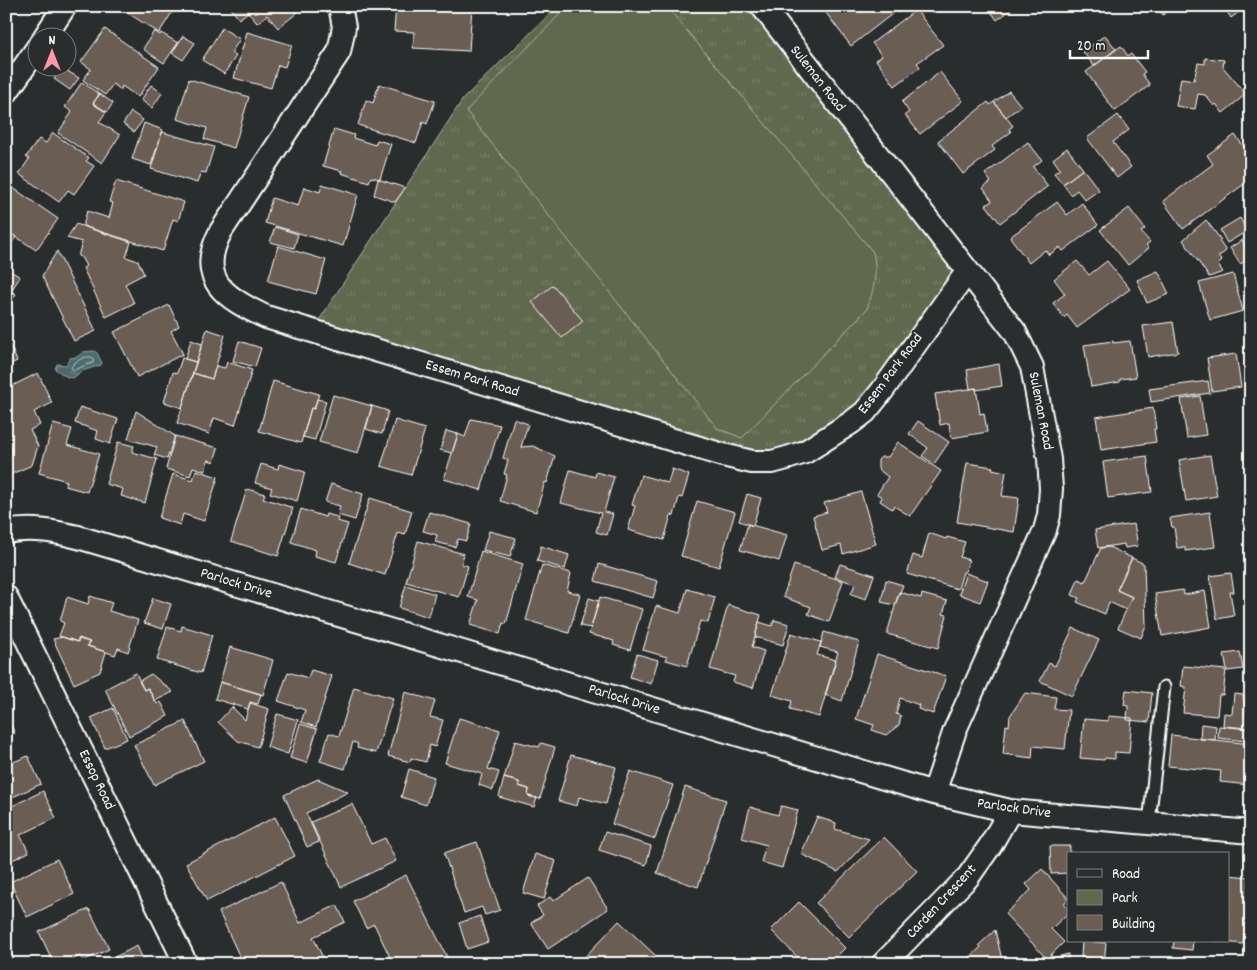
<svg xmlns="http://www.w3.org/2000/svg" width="1257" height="970" viewBox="0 0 1257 970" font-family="Dekko,sans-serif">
<defs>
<pattern id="grass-tufts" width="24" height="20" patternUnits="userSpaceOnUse" patternTransform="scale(1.25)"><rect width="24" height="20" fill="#61674d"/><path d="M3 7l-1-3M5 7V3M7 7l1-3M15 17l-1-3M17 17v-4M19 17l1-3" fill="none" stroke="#797e68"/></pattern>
<pattern id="water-ripples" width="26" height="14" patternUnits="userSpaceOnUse" patternTransform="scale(1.25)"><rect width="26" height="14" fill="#4c6a6c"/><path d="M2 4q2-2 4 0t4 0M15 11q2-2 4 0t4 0" fill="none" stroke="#678082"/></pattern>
</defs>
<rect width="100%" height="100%" fill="#2a2d2e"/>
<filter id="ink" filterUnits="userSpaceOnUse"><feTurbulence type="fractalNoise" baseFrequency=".02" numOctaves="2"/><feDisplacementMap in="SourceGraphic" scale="10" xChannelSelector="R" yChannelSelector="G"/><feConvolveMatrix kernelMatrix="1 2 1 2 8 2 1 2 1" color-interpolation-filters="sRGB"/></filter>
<g filter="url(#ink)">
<path fill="url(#grass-tufts)" stroke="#b0b3a6" d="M558,6H758L964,271L887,372L847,414L788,450L765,455L314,328L463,99Z"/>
<path fill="#61674d" stroke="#b0b3a6" d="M568,6H666L873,252C878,272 874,289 867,309L742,438L717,428L466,111Z"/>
<path fill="url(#water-ripples)" stroke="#94a6a7" d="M94,351L97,353L102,363L101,365L82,371L73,378L67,377L55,369L57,364L66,365L70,358L77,357L83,352Z"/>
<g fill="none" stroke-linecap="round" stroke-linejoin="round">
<path stroke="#b7c3c4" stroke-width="1" d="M85,357H92L94,362L74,370L72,369L71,367L74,363Z"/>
</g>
<path fill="#6b5d52" stroke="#fff" d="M121,6H176L159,33L120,8Z
M229,6H291L297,13L278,28L267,15L257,23L248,12L239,19Z
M396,6H472L469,51L413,48L414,32L394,31Z
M835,6H907L898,13L896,11L851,46L826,13Z
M987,6H1016L997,20Z
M1156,6H1174L1163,15Z
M1223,6H1247L1231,18Z
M916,10L943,45L917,63L920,67L895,86L876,60L882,56L872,43Z
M222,28L240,39L231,53L236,56L224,74L202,60Z
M105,29L159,67L138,97L122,86L121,90L113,84L105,95L83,80L91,69L81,62Z
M154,31L160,35L161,33L178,43L164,63L143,49Z
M247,32L292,45L285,67L278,65L271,88L234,78Z
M1105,35L1116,49L1094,66L1083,52Z
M183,36L195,43L183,60L172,53Z
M1121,46L1128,56L1131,54L1145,72L1142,74L1150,85L1115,111L1086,72Z
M1205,58L1224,60L1223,67L1246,94L1223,113L1216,104L1214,106L1205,95L1198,94L1195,109L1176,106L1181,78L1194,80L1198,63L1205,64Z
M62,68L79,78L70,90L54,79Z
M940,72L963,101L920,134L905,115L909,112L902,102Z
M189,79L249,97L234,148L204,139L207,128L177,119Z
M82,82L99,94L93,104L106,112L99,122L120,135L102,163L58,133L72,112L65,107Z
M379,84L435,101L427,124L423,122L416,143L358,125L366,100L373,103Z
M151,85L162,93L152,108L141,100Z
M1009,91L1021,106L1006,117L994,102Z
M100,94L113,103L107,112L93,103Z
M988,102L990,105L994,102L1006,117L1013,126L1009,129L1011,132L992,146L995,150L963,174L938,141Z
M131,112L143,120L134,132L123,124Z
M1118,115L1129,130L1113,142L1131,167L1117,178L1087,138Z
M144,123L163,130L151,165L132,159Z
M334,129L354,135L353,138L375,145L377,140L391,144L380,179L371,177L369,182L341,173L342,171L323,166Z
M162,132L214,147L206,173L201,172L197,183L151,169Z
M53,133L89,158L86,161L94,166L74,194L68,190L59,202L19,174L29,159L26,157L39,139L46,143Z
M1235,135L1251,156V179L1183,229L1163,201L1213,164L1207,155Z
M1028,142L1042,160L1033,167L1048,186L1000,223L986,205L992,201L983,188L991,182L985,174Z
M1067,148L1083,169L1063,184L1054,173L1060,169L1053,159Z
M1083,169L1099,190L1085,200L1077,190L1071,195L1063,184Z
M378,179L405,188L395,202L374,195Z
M116,181L184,202L178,221L173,219L163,251L83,226L87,211L109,218L113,203L109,202Z
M6,183L58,219L36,250L6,230Z
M322,184L358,195L343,246L265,223L272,198L298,206L304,187L320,192Z
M1057,202L1067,215L1082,203L1098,225L1063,251L1060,247L1049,255L1045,250L1029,263L1010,237Z
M1129,208L1145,229L1141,232L1150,242L1146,245L1149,248L1128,265L1100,230Z
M1240,218L1247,231L1227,243L1220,230Z
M1206,220L1221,240L1219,241L1226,251L1218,257L1222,261L1218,265L1223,272L1209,277L1183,240Z
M76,224L131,242L126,257L138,261L144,274L125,284L134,303L106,317L83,268L86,266L81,257L78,256L82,242L67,238Z
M275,227L298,234L294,248L270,242Z
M6,231L16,237L6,251Z
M1242,240L1251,258L1240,264L1230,248Z
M278,246L326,260L316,294L268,281Z
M57,251L96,331L74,341L42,276Z
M1077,261L1089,275L1107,261L1130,289L1077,328L1067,315L1064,318L1053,303L1065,294L1054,279Z
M6,268L20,277L11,291L16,294L6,308Z
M1158,271L1169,294L1147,303L1137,280Z
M1233,274L1243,311L1210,320L1199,283Z
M553,285L583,321L562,338L532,302Z
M169,305L179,326L171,331L183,354L137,377L114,332Z
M1173,322L1178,352L1148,357L1143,326Z
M1251,324V357L1245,325Z
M207,329L225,335L212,379L193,373Z
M6,336L17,361L6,366Z
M191,340L202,344L196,362L185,359Z
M239,341L261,348L255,367L233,361Z
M1113,341V343L1130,341L1136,377L1120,379V382L1091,387L1084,345Z
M1236,354L1241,387L1212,391L1207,358Z
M182,358L196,362L182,408L164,402L173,372L177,373Z
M227,362L252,370L235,425L214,418L209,434L177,423L193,373L212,379L216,366L225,368Z
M999,364L1002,386L976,390V388L970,389L967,370Z
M38,373L52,403L34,412L40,425L30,430L38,446L32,465L7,476L6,389Z
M273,381L319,394L314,409L311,408L301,443L259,431Z
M1208,381L1210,393L1151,402L1149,389Z
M976,388L980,414L984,413L987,432L951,438L949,423L940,425L935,394Z
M333,395L372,406L358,453L319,442Z
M1200,396L1206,435L1187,438L1181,399Z
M317,399L326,401L315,440L303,437L311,408L314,409Z
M372,406L388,411L382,434L366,429Z
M80,407L118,419L110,444L96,439L98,431L75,423Z
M1153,408L1156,429H1154L1156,442L1101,450L1096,417Z
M136,411L175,436L167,459L154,455L157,447L128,439Z
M471,419L500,425L481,490L444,479L458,434L465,437Z
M514,419L528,424L521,447L533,446L555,456L547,483L545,482L536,512L500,501L507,475L504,474L508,460L503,458Z
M395,420L425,429L411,475L381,466Z
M918,421L949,442L934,464L922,456L928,448L909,434Z
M53,424L72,429L67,445L99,454L87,492L65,486L67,481L39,473Z
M446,431L458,434L452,453L440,450Z
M175,436L218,448L214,462L208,460L205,471L193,467L190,476L166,469Z
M118,442L134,446L132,452L157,459L145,503L121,496L123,489L106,484Z
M898,442L941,471L910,516L894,506L892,509L880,501L882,497L877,494L888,477L878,469V460L881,457H888Z
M1210,455L1217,496L1186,501L1179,460Z
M1147,456L1152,492L1108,498L1103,462Z
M967,463L993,467L992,469L1006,472L1002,496L1019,498L1014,532L957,522Z
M261,464L278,469L279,464L305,472L297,501L270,493L272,488L255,483Z
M672,469L689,475L682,498L679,497L674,516L671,515L664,540L628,530L635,506L632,505L641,475L668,483Z
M196,470L218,477L204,521L183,514L180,525L159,518L173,474L193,480Z
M570,470L595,477L596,472L614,477L604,512L613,514L607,535L596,532L601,513L561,503Z
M331,484L363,494L355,520L338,515L340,506L325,502Z
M247,489L265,494L263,498L293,508L278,556L231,541Z
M861,492L876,544L843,554L841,545L822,550L813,516L827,512L824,503Z
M747,494L761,498L753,526L739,521Z
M370,498L412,511L405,535L398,533L385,575L349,563Z
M697,501L735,512L719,567L681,556Z
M301,509L325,517L326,514L338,517L337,521L348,524L336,562L315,556L316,550L291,542Z
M429,512L471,524L466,541L458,539L455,547L435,542L437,535L423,531Z
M1210,512L1215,547L1185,551V547L1177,548L1174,527H1172L1170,518Z
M748,524L787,535L779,561L740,550Z
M1134,524L1138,546L1125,548L1124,544L1098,548L1095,530Z
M489,531L516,538L510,557L483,550Z
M929,533L946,539L947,537L965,542L960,557L969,560L965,572H963L958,589L907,574L913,555L922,558Z
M418,541L464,554L461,564L468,566L459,597L406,582Z
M541,546L569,555L565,569L537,561Z
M1109,547L1132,558L1117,590L1132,597L1126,610L1109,602L1105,614L1077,602L1079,598L1072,595L1078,579L1085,582L1101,548Z
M481,551L523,564L506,624L503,623L500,634L470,625L478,600L468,597Z
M1132,558L1144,564L1146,625L1141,638L1118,628L1132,597L1117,590Z
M599,564L658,581L653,598L595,581Z
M840,564L874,575L866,599L851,594L855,584L835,577Z
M542,565L571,573L567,591L580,594L569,633L526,620Z
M794,565L843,581L829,622L808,614L811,607L783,597Z
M966,573L988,581L980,602L959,594Z
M1231,573L1234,592H1230L1234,616L1217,619L1210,576Z
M886,580L903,585L895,605L881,602Z
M406,585L435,594L429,617L399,608Z
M687,589L715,597L708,623L700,621L687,666L666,660L667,657L643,650L656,606L680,613Z
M1183,590L1184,595L1205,591L1211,627L1162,636L1155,594Z
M899,592L921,598L922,594L947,601L943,614L947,615L938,648L887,634Z
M90,596L112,603L109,611L138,620L128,652L118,648L115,655L88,646L90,642L79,638L77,642L59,636L64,623L60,621L67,597L88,604Z
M600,597L642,609L630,650L613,645L614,641L589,634Z
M153,598L171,604L163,629L144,623Z
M589,598L599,601L591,628L580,626Z
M728,605L761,615L752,647L764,651L753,688L733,682L735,676L710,669Z
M774,620L789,624L783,645L755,637L759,622L772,626Z
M182,626L212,635L201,673L157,660L167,627L181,631Z
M1073,628L1099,640L1072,696L1040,681L1049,663L1055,666Z
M824,632L859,642L842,701L825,695L838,652L820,647Z
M791,633L821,642L817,655L836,660L819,717L790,709L792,701L772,695Z
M63,637L78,642L79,639L89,642L87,646L106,652L100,672L74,684L53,639Z
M230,647L273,660L263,695L220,682Z
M1240,652L1243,669L1227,671L1224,654Z
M637,654L658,660L651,684L630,677Z
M877,654L946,676L933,714L918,709L919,705L900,698L896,714L901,716L899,725L886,735L872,730L874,725L856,719Z
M1183,666L1226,670L1223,695H1219L1217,716L1183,713L1186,687L1181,686Z
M311,670L332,676L316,727L301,722L305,710L278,701L288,672L308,678Z
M136,673L144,690L148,688L157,704L161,702L168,716L129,736L105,689Z
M151,674L173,692L155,701L148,688L144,690L139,681Z
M220,682L261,694L258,704L250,702L248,709L215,699Z
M354,687L393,698L376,753L357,748L358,744L353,742L345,769L320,761L329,733L339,736Z
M1126,690L1152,693L1149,722L1127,720L1128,706L1124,705Z
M405,692L435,701L430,717L443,720L435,747L430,745L426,762L411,758L410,762L388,756Z
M1025,693L1056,697L1054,709L1069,710L1065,749L1033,746L1032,758L1003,754L1006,725L1009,726L1010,716Z
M1234,694L1243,695L1249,728L1223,726L1224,713L1232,714Z
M250,703L269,709L258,747L238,741L218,722L232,707L245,720Z
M113,708L127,739L105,748L91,718Z
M277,714L298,720L288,754L267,747Z
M6,716L15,733L6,737Z
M1108,716L1132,718L1129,753L1115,752V759L1105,758L1104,760L1080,758L1084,719L1108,721Z
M459,718L500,730L488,769L499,772L493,790L479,785L482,774L445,763Z
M185,721L204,761L154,785L134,745Z
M300,724L317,729L307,763L290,758Z
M1201,724L1216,726L1215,740L1200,739Z
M1219,726L1248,729L1246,741L1218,738Z
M1171,735L1251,744L1250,785L1220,782L1221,771L1168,766Z
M515,741L539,747L541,743L555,747L540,799L528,796L529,789L519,786V782L504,778Z
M571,755L616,767L606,804L579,797L577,806L558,801Z
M28,756L41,784L6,800V765Z
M409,769L434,777L426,805L401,797Z
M630,771L673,785L655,839L612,824Z
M504,778L519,782V786L529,789L528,796L537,798L534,807L499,797Z
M318,779L348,792L306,813L319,842L307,847L284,795Z
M685,787L726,800L698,887L657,873Z
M43,791L56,818L20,835L29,852L6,863V809Z
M352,804L371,844L385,838L396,861L341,887L311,822Z
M781,806L798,810L782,868L761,862L766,845L742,838L750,807L778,815Z
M275,817L295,856L207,901L186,863Z
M817,817L836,823L835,829L869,839L838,872L801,854Z
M605,832L651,846L646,865L599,850Z
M884,837L917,871L849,937L816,903Z
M477,842L500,910L485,915L482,907L464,913L444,853Z
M1050,846H1070L1068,873L1051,874Z
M535,854L556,861L544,899L523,893Z
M57,859L74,894L27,917L10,882Z
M1042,869L1068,898L1064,904L1068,909V913L1051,929L1064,942L1047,959L1005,914L1031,890L1026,884Z
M406,875L448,959L437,964H383L391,959L374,924L366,928L353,901Z
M1228,875L1249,877L1243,944L1214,941H1228Z
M588,878L608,909L548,949L531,923L543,915L537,906L550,897L553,901Z
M281,882L300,923L337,905L345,922L313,937L326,964H243L219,912Z
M799,902L845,948L829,964H804L771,930Z
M89,909L109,949L83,961L80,956L64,964H54L39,932Z
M480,916L488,942L467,949L459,923Z
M619,921L656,956L649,964H578Z
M995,930L1003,964H963L981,947L979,945Z
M1082,941L1106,943L1104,964H1089V958L1081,957Z
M1174,941H1193L1192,950L1173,948Z
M137,946L145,964H101Z
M1068,954V964H1049L1047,960Z"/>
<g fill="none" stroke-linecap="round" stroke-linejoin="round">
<g stroke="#fff" stroke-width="15">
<path id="lane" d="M1149,823L1164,687"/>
</g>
<g stroke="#fff" stroke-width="26">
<path id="street" d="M340,6L344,27L339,52L221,231C195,279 225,298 266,317L723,455L752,462H772L787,458L805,452L852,422L865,412L882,391L967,272
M762,6L1015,332L1032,367L1049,459L1051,489L1049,515L1045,530L955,730L934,793
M44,38L65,6
M6,93L38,47
M6,532C31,527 53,531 78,537L934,793L1010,811L1251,832
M6,597L186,964
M883,964L968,877L990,846L1010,811"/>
</g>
<use href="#lane" stroke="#2a2d2e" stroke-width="11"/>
<use href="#street" stroke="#2a2d2e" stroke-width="22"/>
</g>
</g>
<g text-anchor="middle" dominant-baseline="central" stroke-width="4" stroke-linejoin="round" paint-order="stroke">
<g font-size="15" fill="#fff" stroke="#2a2d2e">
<text transform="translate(817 79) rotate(52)">Suleman Road</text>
<text transform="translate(891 374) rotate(-53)">Essem Park Road</text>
<text transform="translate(472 379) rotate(17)">Essem Park Road</text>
<text transform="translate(1040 411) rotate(79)">Suleman Road</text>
<text transform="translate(236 584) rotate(17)">Parlock Drive</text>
<text transform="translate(624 700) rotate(17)">Parlock Drive</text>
<text transform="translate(96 780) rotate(64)">Essop Road</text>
<text transform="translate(1014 809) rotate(8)">Parlock Drive</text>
<text transform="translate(942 902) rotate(-47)">Carden Crescent</text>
</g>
</g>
<rect width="1257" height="970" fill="none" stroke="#2a2d2e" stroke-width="25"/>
<rect x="12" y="12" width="1232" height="945" fill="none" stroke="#fff" stroke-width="2" filter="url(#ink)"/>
<rect x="1067" y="852" width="162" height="90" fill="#2a2d2e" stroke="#7f8182"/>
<rect x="1077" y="869" width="25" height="8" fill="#2a2d2e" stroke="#7f8182"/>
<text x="1112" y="878" font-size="15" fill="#ffffff">Road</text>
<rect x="1077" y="890" width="25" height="15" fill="#61674d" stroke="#7f8182"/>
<text x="1112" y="902" font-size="15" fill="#ffffff">Park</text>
<rect x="1077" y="915" width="25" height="15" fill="#6b5d52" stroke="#7f8182"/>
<text x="1112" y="928" font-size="15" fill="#ffffff">Building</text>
<g transform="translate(52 52)"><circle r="24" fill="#2a2d2e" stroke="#7f8182"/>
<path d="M0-4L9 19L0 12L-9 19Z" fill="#ff9aa2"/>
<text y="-8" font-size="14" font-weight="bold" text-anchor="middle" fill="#ffffff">N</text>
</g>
<path d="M1070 50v8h78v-8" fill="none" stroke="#ffffff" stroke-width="2.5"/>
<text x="1077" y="50" font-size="15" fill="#ffffff" stroke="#2a2d2e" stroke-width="4" paint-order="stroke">20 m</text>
</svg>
